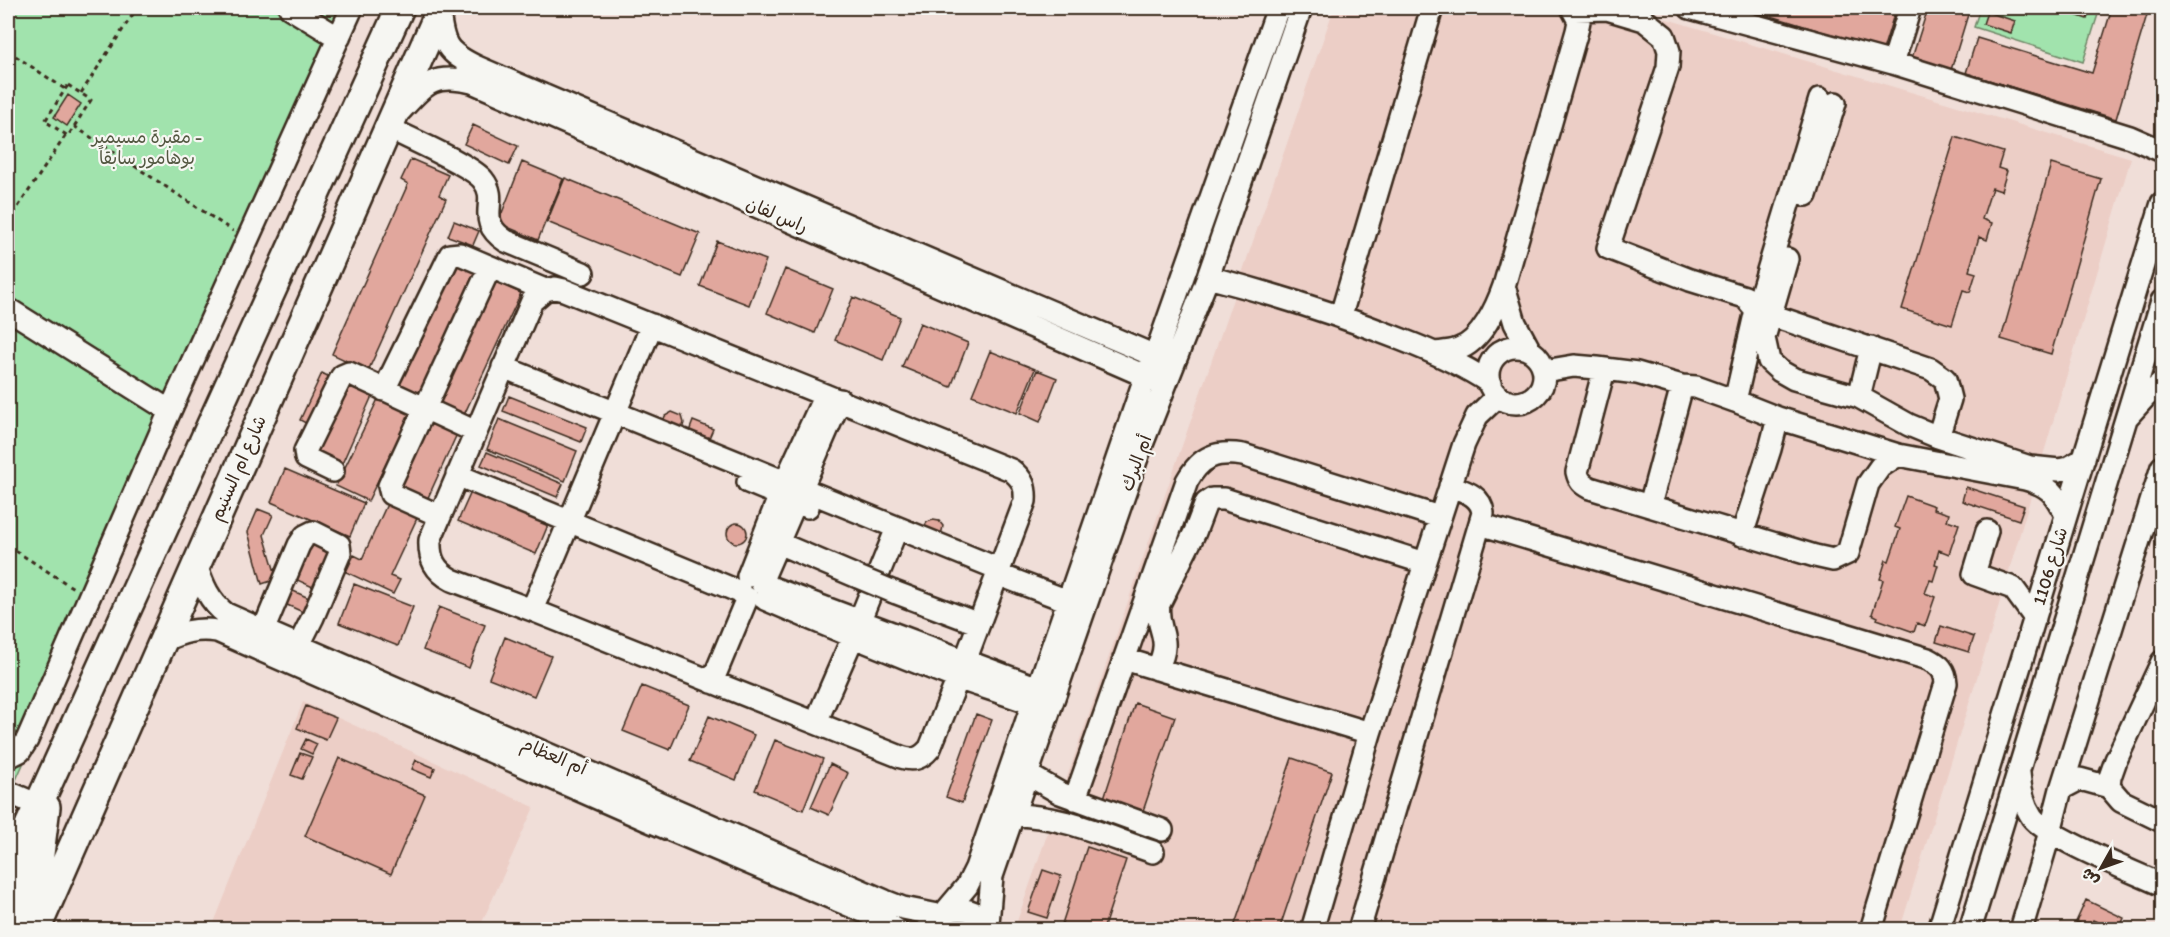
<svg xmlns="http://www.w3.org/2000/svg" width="2170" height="937" viewBox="0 0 2170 937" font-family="Itim,'Playpen Sans Arabic',sans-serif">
<rect width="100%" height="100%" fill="#f0ded8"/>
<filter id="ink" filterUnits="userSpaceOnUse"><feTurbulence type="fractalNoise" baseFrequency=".0167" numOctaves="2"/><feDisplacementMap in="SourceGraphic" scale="12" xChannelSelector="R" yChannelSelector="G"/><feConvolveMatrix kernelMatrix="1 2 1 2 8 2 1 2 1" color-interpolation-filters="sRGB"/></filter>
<g filter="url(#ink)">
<path fill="#eccec6" d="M1334,8H1630L2131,158L1987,645L1900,929L1014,930Z
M303,702L534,807L479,929L211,930Z"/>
<path fill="#a1e3ad" stroke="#6e8666" stroke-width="1.5" d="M8,8H363L15,782L8,779Z
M1980,8H2100L2083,62L1974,27Z"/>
<path fill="#e1a79d" stroke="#3b2a1e" stroke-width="1.5" d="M1745,8H1896L1883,50Z
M1928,8H1970L1951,70L1912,58Z
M2062,8H2091L2087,19L2061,10Z
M2112,8H2149L2116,119L1966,73L1977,38L2092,73Z
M1987,12L2015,21L2011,33L1983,24Z
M68,95L81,104L67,126L54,117Z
M473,125L518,146L509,165L464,144Z
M1955,137L2003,152L1998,168L2007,171L2001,191L1992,188L1982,219L1992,223L1987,240L1979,237L1969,271L1976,273L1970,292L1963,290L1952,325L1902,309Z
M411,159L448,175L439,195L446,199L368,371L332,354L408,184L401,180Z
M522,162L563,179L538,240L498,223Z
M2051,164L2101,179L2051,354L2001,339Z
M565,178L700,234L682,277L547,222Z
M454,221L479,231L473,245L448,236Z
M717,241L766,260L749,305L700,286Z
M450,261L479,274L422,399L393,386Z
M785,269L833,289L815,333L767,313Z
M491,280L521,293L463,417L434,404Z
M853,297L900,317L883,360L835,340Z
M920,323L968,343L951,387L902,367Z
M990,351L1035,369L1017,413L972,395Z
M1037,370L1057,378L1040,422L1020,413Z
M322,373L335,380L313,427L300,420Z
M344,384L372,396L341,466L313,454Z
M509,396L587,427L581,442L503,411Z
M379,397L411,412L368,501L336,486Z
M672,412L682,416L684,423L682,429L663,422L665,416Z
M499,419L577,451L565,481L487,449Z
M427,421L457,434L426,502L397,489Z
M693,421L713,429L706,445L687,437Z
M487,452L563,484L557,497L481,465Z
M285,469L364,503L350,536L271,502Z
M1966,487L2024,506L2019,520L1962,501Z
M471,492L548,525L536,554L458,521Z
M1906,496L1934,506L1933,509L1949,514L1947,520L1959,524L1949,554L1939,550L1935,564L1938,565L1933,581L1930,580L1925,593L1935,597L1925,626L1917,623L1914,632L1877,619L1878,617L1872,614L1883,580L1880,579L1886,560L1889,561L1900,529L1895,527Z
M388,502L418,516L390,576L400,580L393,594L346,572L354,555L362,559Z
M258,509L273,515L264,535L277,579L262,584L248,532Z
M933,520L939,521L943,526L941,536L924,527L927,522Z
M727 533a10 10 0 1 1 20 0a10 10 0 1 1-20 0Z
M313,540L333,549L315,588L295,579Z
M354,584L413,607L398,646L339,623Z
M291,590L311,599L305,613L285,604Z
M439,607L485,625L469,668L423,650Z
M1941,626L1974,637L1969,652L1936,642Z
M505,637L551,656L534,696L489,678Z
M642,686L689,705L670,750L623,731Z
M1135,703L1175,717L1142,814L1103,801Z
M306,706L336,718L326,740L297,728Z
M976,714L992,720L962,803L946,797Z
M709,716L754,735L736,780L690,761Z
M306,739L317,744L312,754L301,749Z
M775,740L823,759L803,810L755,790Z
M300,753L312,757L302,779L291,775Z
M339,758L425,795L391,874L305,836Z
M1292,758L1332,772L1279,930H1233Z
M416,760L435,768L431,777L412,769Z
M830,764L848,773L829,815L811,807Z
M1087,847L1126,860L1103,930H1060Z
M1043,870L1061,876L1047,918L1028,912Z
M2086,900L2124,918L2119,930H2114L2093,920L2089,928L2076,922Z"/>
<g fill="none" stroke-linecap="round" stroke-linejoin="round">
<g stroke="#3b2a1e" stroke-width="26">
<path id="minor" d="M290,8L339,38
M1690,8L1893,63L2130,137L2162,151
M1575,10L1607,9L1644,20L1664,36L1669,51L1668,67L1608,248L1690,280L1745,297L1756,310L1931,369L1945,379L1950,399L1938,437
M439,12C443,45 446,52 477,67L1155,356L1165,362
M1893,63L1910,8
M1820,99L1756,310L1735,401L1778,418L1898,455L2025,479C2050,486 2054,492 2066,515
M401,110C426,83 434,73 472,82L1159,382
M389,128C408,138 473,166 483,180C501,202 473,219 506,241L583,273
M1806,195L1835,103
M1787,259L1764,338L1769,361L1780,371L1794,379L1859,397L1909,425L1938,437L2030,467L2059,470L2068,468L2084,459
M1208,277C1274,294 1337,314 1400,339C1431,351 1462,364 1490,383
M555,288L564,290L1011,470C1023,479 1026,487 1025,501L965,661L930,748C921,759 913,761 901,757L532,610L452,580C435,571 429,559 430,540L532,301L545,290Z
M8,309L170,411
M1341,315L1432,8
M1488 375a28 28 0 1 1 56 0a28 28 0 1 1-56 0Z
M1529,349L1515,323L1504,286L1577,31L1579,21L1572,8
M1434,353C1442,352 1451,352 1458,349C1481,342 1497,306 1504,286
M503,367L999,569
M1604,370L1577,472C1579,481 1582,484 1590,488L1815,556L1833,560L1848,553L1868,484L1880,467L1898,455
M1544,371L1574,366L1597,368L1637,373L1682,386
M384,390L450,255L460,254L545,290
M1859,397L1871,348
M2128,416L2146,396L2162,383
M333,471L306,458L305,451L342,376L349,373L476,432
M457,475L740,592
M748,482L808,507
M1650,505L1682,386L1696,387L1735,401
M440,516L391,494L389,486L490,267
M1480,524L1928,659C1940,665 1945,670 1946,683L1871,930
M1987,531L1974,574L2013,588L2035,618
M1742,535L1770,449L1778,418
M778,543L858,577
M196,565C203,585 209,601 226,614L885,901L903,908L938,915
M997,574L1068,601
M748,576L785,482L825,395
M761,582L840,400
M762,584L1038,688
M894,592L979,624
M765,599C827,626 890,652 954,677C980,686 1007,694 1033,704
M532,610L652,325
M163,641C182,632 196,628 217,631L647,820L877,917L897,930
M258,643L299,545L305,536L313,532L339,545L340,553L313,617L293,657
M1124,659L1370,733
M2162,662L2116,760L2110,777L2109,787L2121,801L2162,821
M1157,669C1174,636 1155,632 1159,604L1195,532L1206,503L1212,499H1224L1425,563
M712,682L747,598
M816,722L853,637L897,528
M8,757L20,751L27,740L170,411L352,8
M2019,773C2020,788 2023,804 2032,817C2046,837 2136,873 2162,885
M1027,774L1060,793L1162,830
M2061,789L2080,779L2109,787
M8,792L38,805
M1075,799L1187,481C1201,456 1216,451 1243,455L1439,517
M1013,815C1062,815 1108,837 1153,852
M946,911L967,886L976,868L1146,375L1155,356L1278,8
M988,924L992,876L1139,452L1208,277L1301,8
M927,930C939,905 979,901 990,930
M1312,930L1370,733L1464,444L1477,416L1498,396
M1359,930L1483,513C1481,495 1464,491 1450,486
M1939,930L2162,203
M1970,930L2162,301
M2021,930L2050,832L2061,789L2162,467"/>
</g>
<g stroke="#3b2a1e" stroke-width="32">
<path id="major" d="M8,872L400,8
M8,927L40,854L46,807
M36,930L441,8"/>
</g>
<path stroke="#3b2a1e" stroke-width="3" stroke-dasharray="4.5 4.5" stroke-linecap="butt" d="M8,51L65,89
M68,85L91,100L68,136L45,121Z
M81,93L137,8
M74,126L233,231
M8,222L66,135
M8,546L75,589"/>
<use href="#minor" stroke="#f6f6f2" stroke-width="21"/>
<use href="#major" stroke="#f6f6f2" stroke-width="27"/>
<g stroke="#3b2a1e" stroke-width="26" stroke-linecap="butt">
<path id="minor-bridge" d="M858,577L894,592"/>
</g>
<use href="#minor-bridge" stroke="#f6f6f2" stroke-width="21"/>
</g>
</g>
<g text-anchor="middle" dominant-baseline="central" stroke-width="4.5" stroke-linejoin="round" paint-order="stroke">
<g font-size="18" fill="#545842" stroke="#f6f6f2">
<text x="147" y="137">مقبرة مسيمير -<tspan x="147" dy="21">بوهامور سابقاً</tspan></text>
</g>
<g font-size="18" fill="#3b2a1e" stroke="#f6f6f2">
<text transform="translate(777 215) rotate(23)">راس لفان</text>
<text transform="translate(1136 463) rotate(-70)">أم البرك</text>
<text transform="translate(238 468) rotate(-66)">شارع ام السنيم</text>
<text transform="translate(2050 566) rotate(-73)">شارع 1106</text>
<text transform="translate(554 756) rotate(23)">أم العظام</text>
</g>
</g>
<rect width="2170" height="937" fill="none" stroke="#f6f6f2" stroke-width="30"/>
<rect x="15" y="15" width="2140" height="907" fill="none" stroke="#3b2a1e" stroke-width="2" filter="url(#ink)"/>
<g transform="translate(2101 868) rotate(230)" stroke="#f6f6f2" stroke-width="4.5" paint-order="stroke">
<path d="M0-4.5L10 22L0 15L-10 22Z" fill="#3b2a1e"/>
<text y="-9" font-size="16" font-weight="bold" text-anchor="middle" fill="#3b2a1e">ش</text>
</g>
</svg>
